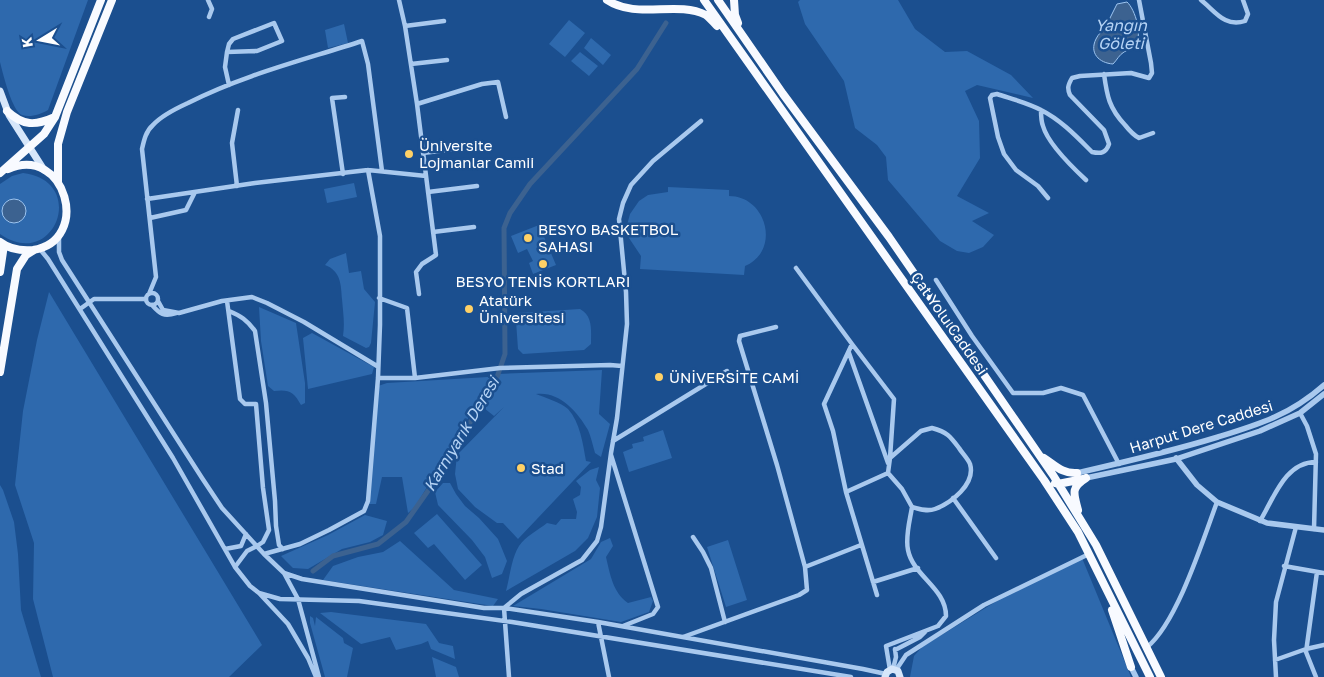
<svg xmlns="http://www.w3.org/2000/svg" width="1324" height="677" viewBox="0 0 1324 677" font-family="'Golos Text',sans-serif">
<rect width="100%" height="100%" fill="#1b4f8f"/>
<path fill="#2e69ad" d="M0,0H88L48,110C41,114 30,118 22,115C12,111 3,74 0,62C0,45 0,18 0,0Z
M800,0H898L915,29L945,52L967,51L1011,75L1033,98L977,85L965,91L979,121L980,158L957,196L989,213L972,221L994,235L983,247L969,253L957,251L940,241L888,180L886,157L877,145L855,128L844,81L805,24L798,2Z
M569,20L585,33L565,57L549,44Z
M344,24L348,43L328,48L325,30Z
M591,38L611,55L603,65L584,48Z
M580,52L598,66L589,76L571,61Z
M23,173C89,181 54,272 0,234V184L12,176Z
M354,183L357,197L327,203L324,189Z
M668,187L729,190V196C767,196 781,251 745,266L744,275L640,269L641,256L629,238L627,225L630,214L639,201L648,195L668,192Z
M539,225L556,265L533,274L529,263L533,261L527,249L518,253L511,236Z
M346,253L349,273L361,271L364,289L375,302L371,343L369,347L366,348L343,336C345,323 343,312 342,299C341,285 341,271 325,265L330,259Z
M49,292L262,645L229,677H53L33,599L34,543L15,485L23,411L37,340Z
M259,307L296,323L305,383V403L301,405C294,392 289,389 274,391L268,386L261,341Z
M580,309C593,316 591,330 591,344L584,350L523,354L518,349L516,321L517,313Z
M312,333L374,367L372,374L308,389L303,338Z
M602,370L599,414L610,424L601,457L595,453C593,446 591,437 588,430C577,411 559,391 536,394C546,398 560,402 568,409C580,422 583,444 586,461L591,462L518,539L503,523H497L475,507L458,489L455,474L457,455L504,407L494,416L484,408L498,374Z
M488,377L491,380L415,507L408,513L402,477H382L376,504H369L378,386L387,383Z
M663,430L672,458L629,472L623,452L633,448L632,444L644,441L643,437Z
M599,467L596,480L600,488L597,517L588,538L575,551L506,591C510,577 511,559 519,546C525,537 538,530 547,523L556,525L561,519H576L577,512L573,499L580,495L581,487L576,481L590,470Z
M443,483H450L456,494L465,506L479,518L498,539L507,561L502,574L492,578L485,557L472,540L438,505L435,492Z
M0,485L3,490L14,522L18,554L21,610L41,677H0Z
M437,514L482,565L465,580L434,544L428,548L414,533Z
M365,515L387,521L383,535L370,542L342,549L308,569L293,568L281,556L328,535Z
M610,538L613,546L606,557C610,574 613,593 628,603L651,597L653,601L649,612L621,622L541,609L513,606L591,559L601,542Z
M728,540L747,600L726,607L707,547Z
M400,541L454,590L498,599L493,606L323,580L333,566L358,557L383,552Z
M1082,558L1131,677H910L914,656L922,647L1005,596Z
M331,612L426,624L439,643L453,646L455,659L431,649L428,641L421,644L396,650L390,637L361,644L320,613Z
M310,616L313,618L315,626L316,617L343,638L344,643L353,648L347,677H325L310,623Z
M432,657L456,667L459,677H436Z"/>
<path fill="#3c6290" stroke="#9cc4f0" d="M1127,2C1135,9 1144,37 1134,46C1132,49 1127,50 1124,52C1119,55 1117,60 1113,64C1099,63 1089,53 1096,39C1098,34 1103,31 1106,26C1110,19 1113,11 1117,4Z
M2 211a12 12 0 1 1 24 0a12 12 0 1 1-24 0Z"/>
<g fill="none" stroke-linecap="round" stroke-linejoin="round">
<path stroke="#3c6290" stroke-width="5" d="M313,571L333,556L378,544L406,522L430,488L496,380L505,354L504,228L510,213L530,184L637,69L666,23"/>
<path stroke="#a9c9ee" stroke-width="4.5" d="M208,0L212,9L209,17
M399,0L405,26L417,104
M1201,0C1215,11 1225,28 1245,21L1248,14L1243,0
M405,26L444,21
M227,52L229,44L233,39L274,23L282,41L257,51L227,52L225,67L229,85
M411,64L447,60
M1104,74C1107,96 1109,108 1125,125C1129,130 1133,135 1139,138L1153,133
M1041,110C1041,115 1041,121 1043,126C1048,144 1072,167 1086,180
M423,153L462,148
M343,174L332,98L345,97
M237,186L232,143L238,110
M428,192L477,186
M1048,198L1038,186L1016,170L1004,154L998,137L990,98L992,95L997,94C1012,99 1028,103 1041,110C1061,120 1077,137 1092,152C1101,154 1106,153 1109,144L1104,130L1070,95C1067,88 1068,85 1072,78L1080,76L1131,73L1149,78L1152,73L1151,63L1139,0
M147,199L255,183L368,170L426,176
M150,218L186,210L195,192
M433,232L474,227
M59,235V252L62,260L202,478L222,508L264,554L284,573L302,579L484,608H504L598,622L863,669L886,674
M39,248L48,259L173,458L235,567L250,586L259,593L288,624L308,658L316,677
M796,268L852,344
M936,280L972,336L1013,393H1043L1061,388L1083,395L1119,464
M146 299a6 6 0 1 1 12 0a6 6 0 1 1-12 0Z
M149,294L156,277L142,149C144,140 146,131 153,125C162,115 177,108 188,103C243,75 304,60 362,41L368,64L382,171
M419,294L416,272L422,264L436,255L417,104L482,84L498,82L506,117
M379,298L407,308L415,378
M158,301L163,310L179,313L222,301L252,297L267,303L304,322L377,366
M227,301L240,399L245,404H256L263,488L269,530L263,542L257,546L247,551L235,567
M152,305C160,314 164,317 176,313
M80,309L94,299H146
M229,311C241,316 247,320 255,331L266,403L275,501L276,526L279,545L283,549
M849,353L888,463
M378,378H415L500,368L610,365L622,366
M1300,413L1307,426L1316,454L1314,529
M932,428C947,432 950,436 959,448C962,453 968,459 970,464C976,484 951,503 935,509C927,512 919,509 912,507L902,489L888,473L890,458L921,431Z
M613,441L727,371
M611,455L658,607L653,614L623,626
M846,492L888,473
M953,498L996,558
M1260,521C1274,498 1285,462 1316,462
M693,537L703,552L711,568L725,622
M225,549L241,546L246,534
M264,554L300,544L329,530L364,511L368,501L378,378L380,325V236L368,170
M1284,566L1324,573
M805,567L861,545
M284,573L298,599L319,677
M873,582L918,568
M259,593L280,599L359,601L512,622L851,677
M877,595L846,492L833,431L824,404L852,344L894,399L890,458
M598,622L609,677
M683,637L799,595L807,590L805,567L777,465L739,341L740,336L776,327
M1147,647C1177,623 1203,540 1217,502
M895,650L920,637L925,632
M1275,660L1306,649L1324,645
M893,669L896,657L895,649
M890,670L886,646L938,626L946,616C946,588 913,576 908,550C905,537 910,520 912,507
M896,670L906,655L984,605L1089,554
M509,677L504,608L521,594L582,560L597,541L601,527L611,453L617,418L627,324L626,292L619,219L623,203L631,185L653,161L701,121
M1276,677L1274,640L1276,602L1296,527
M1316,677L1306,652L1317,572"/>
<path stroke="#a9c9ee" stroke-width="5.5" d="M1176,458L1197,485L1217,502L1267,523L1324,530
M1077,473C1125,462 1172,451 1218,437C1260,424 1290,415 1324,385
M1086,478L1176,459L1260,431L1300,413L1324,394
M1131,667L1136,677"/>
<path stroke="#d6e6fa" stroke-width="7" d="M0,91L9,115L44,170
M885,677L887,672L892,669L898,671L900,677"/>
<path stroke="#f8faff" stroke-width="8" d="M607,0C637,20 676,0 706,15C710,18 713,22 717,26
M704,0L1044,480L1078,532L1150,677
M718,0L783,94L889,237L1053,475L1096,545L1161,677
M734,0L735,15L738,23
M7,111C23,126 35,126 55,117
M0,173L44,134L55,117L101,0
M58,182V144L67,112L112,0
M0,242C9,249 21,251 33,250C92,241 66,144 8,169
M0,272L4,245
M0,372L17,269L26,255L34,250
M1044,458C1055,465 1062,474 1077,473
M1055,483L1058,484L1083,479
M1078,510C1074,494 1070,488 1086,478
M1112,610L1131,667"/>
</g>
<g fill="#ffd166" stroke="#1b4f8f" stroke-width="2">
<circle cx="409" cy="154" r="5"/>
<circle cx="528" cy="238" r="5"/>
<circle cx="543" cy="264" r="5"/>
<circle cx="469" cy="309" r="5"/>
<circle cx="659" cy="377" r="5"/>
<circle cx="521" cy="468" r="5"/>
</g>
<g text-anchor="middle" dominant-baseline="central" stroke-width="5" stroke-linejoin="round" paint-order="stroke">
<g font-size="15" fill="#fff" stroke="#1b4f8f" text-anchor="start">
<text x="419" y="145">Üniversite<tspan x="419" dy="17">Lojmanlar Camii</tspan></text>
<text x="538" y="229">BESYO BASKETBOL<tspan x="538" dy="17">SAHASI</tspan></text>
<text x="543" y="281" text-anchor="middle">BESYO TENİS KORTLARI</text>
<text x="479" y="300">Atatürk<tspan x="479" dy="17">Üniversitesi</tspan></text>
<text x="669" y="377">ÜNİVERSİTE CAMİ</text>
<text x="531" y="468">Stad</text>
</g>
<g font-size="15" fill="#fff" stroke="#1b4f8f">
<text transform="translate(950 323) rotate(55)">Çat Yolu Caddesi</text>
<text transform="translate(1201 426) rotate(-17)">Harput Dere Caddesi</text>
</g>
<g font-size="16" font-style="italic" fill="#b5d3f5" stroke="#1b4f8f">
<text x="1121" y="25">Yangın<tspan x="1121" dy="18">Göleti</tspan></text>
<text transform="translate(461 434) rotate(-59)">Karnıyarık Deresi</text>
</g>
</g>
<g transform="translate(40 40) rotate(260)" stroke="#1b4f8f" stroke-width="4" paint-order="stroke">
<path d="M0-4L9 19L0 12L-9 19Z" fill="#ffffff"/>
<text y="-8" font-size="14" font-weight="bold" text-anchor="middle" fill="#ffffff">K</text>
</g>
</svg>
